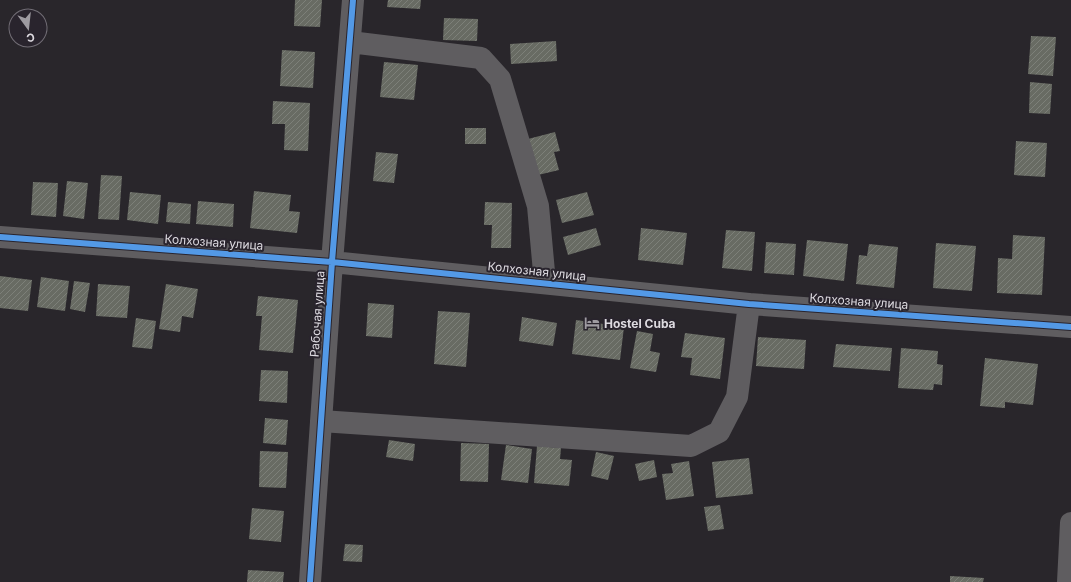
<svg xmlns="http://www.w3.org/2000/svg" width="1071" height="582" viewBox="0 0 1071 582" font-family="Inter,sans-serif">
<defs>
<pattern id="building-hatch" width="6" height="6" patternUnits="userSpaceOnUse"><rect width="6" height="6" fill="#686b63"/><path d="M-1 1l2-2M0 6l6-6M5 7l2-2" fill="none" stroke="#7d8079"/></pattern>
</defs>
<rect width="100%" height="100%" fill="#29262b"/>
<path fill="url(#building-hatch)" d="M295,0H322L320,27L294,26Z
M388,0H421L420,9L387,7Z
M444,18L478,19L477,41L443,40Z
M1031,36L1056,37L1053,76L1028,74Z
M556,41L557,61L511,64L510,44Z
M282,50L315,52L313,88L280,86Z
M384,62L418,65L414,100L380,97Z
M1030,82L1052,84L1050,114L1029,113Z
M273,101L310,103L308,151L284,150L285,124H272Z
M465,128H486V144H465Z
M555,132L560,151L554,152L559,170L538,175L528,139Z
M1016,141L1047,143L1045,177L1014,175Z
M376,152L398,154L394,183L373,181Z
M101,175L122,176L119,220L98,219Z
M67,181L88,183L84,219L63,216Z
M33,182L58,183L56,217L31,215Z
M254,191L291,195L289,211L300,212L297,233L250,228Z
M130,192L161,195L158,224L127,220Z
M587,192L594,215L562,223L556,200Z
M198,201L234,204L233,227L196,224Z
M168,202L191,204L190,224L166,222Z
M485,202L512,203L511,248H491L492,225H484Z
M596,228L601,245L568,255L563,237Z
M641,228L687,233L683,265L638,260Z
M726,230L755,232L752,271L722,268Z
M1013,235L1045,237L1042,295L997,293L998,258L1012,259Z
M807,240L848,244L844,281L803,276Z
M766,242L796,244L794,275L764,273Z
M936,243L976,246L972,291L933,288Z
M869,244L898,247L894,288L856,284L859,255L867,256Z
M0,276L32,280L28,311L0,308Z
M41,277L69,281L65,311L37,307Z
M74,281L90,283L85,312L70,309Z
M98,284L130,286L127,318L96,316Z
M166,284L198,289L193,318L182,316L180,332L159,329Z
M258,296L298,300L293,353L259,350L262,316H256Z
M368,303L394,305L392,338L366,336Z
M438,311L470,313L466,367L434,364Z
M522,317L557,323L553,346L519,341Z
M136,318L156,321L152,349L132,347Z
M576,320L624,327L620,360L572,354Z
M637,331L653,334L650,351L660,353L656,372L630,368Z
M685,333L725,338L720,379L690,375L692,358L681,357Z
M758,337L806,340L804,369L756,366Z
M836,344L892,348L890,371L833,367Z
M901,348L938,351L937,364L943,365L942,385L934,384L933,390L898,388Z
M985,358L1038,364L1033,405L1005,402V408L980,406Z
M261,370L288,371L287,403L259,401Z
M265,418L288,420L286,445L263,443Z
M389,440L415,444L413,461L386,457Z
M461,443L489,444L488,482L460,481Z
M506,445L532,449L528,483L501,480Z
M537,446L561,448L560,459L572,460L569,486L534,483Z
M260,451L288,452L286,488L259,487Z
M596,452L614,456L608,480L591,476Z
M749,458L753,494L716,498L712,462Z
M654,460L657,477L639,481L635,464Z
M689,461L694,496L666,500L662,474L673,473L671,464Z
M720,505L724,529L708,531L704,507Z
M252,508L284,511L281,542L249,539Z
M345,544L363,545L362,562L343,561Z
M248,570L284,572L283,582H247Z
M950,576L984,578L983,582H950Z"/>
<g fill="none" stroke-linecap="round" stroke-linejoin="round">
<path stroke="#5f5d60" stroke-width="22" d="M350,42L481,58L500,79L538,206L545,283
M0,237L332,262L749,304L1071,327
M321,421L691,446L719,432L737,397L749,304
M310,582L332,262L353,0
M1068,582L1071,523"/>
<g stroke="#29242d" stroke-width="8">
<path id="cycleway" d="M0,237L332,262L749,304L1071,327
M310,582L332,262L353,0"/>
</g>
<use href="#cycleway" stroke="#5399e6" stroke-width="6"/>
</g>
<defs>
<g id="hotel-bare" transform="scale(1.2)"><path d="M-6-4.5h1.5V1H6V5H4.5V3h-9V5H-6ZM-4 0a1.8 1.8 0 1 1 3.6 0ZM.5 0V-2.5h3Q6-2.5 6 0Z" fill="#9e9ba1" stroke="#29242d" stroke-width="2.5" paint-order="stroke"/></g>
</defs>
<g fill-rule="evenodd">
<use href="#hotel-bare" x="592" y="323"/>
</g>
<g text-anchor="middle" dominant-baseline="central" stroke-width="4" stroke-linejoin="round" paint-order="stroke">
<g font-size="12" fill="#dddae0" stroke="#29242d">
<text transform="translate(214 242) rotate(4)">Колхозная улица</text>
<text transform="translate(537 271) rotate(6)">Колхозная улица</text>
<text transform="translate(859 301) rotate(4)">Колхозная улица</text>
<text transform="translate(317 314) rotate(-86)">Рабочая улица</text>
</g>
<g font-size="12" font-weight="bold" fill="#dddae0" stroke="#29242d" text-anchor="start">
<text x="604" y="323">Hostel Cuba</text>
</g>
</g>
<g transform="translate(28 28) rotate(165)"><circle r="19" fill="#29242d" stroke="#716d75"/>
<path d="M0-3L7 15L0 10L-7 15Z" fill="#9e9ba1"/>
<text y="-6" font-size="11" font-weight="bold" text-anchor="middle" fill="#dddae0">С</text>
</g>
</svg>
